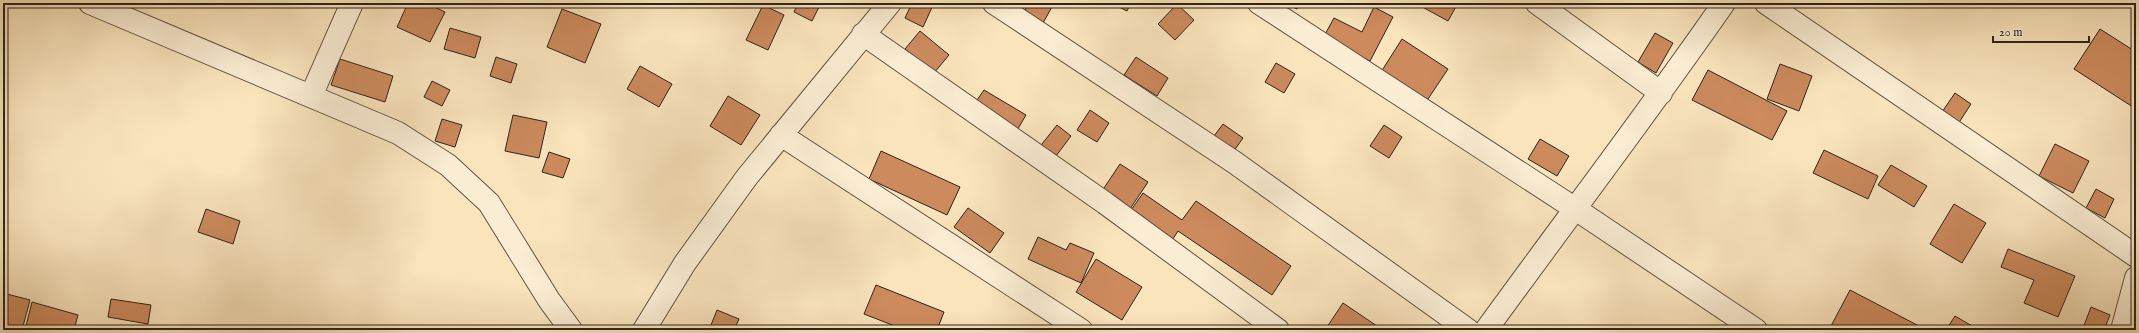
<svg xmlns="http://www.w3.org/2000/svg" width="2139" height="333" viewBox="0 0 2139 333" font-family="'IM FELL English',serif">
<rect width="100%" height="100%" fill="#f9e4bc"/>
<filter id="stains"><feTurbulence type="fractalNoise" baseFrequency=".005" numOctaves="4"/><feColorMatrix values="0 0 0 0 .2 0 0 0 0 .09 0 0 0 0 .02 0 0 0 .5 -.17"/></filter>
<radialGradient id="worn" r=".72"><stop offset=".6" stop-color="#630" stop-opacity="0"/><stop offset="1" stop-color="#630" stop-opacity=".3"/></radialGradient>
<path fill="#cc8a5d" stroke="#2e231b" d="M408,3H426L445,12L430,42L397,27Z
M798,3H821L812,21L794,12Z
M912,3H934L923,27L905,18Z
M1029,3H1048L1053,5L1043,23L1024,12Z
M1111,3H1131L1127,11Z
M1285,3H1300L1297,9Z
M1415,3H1458L1448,21Z
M1177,4L1194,20L1175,40L1158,24Z
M763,5L784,15L768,50L746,40Z
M1374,7L1393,17L1370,61L1323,38L1334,18L1362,32Z
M562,9L601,24L585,63L547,47Z
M450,28L481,37L475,58L444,49Z
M2100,29L2136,52V109L2074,69Z
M920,31L949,55L934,73L905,49Z
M1655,33L1673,43L1656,73L1638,62Z
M1402,39L1448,69L1426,102L1381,72Z
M496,57L517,64L511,83L490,76Z
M1136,57L1168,78L1157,96L1124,75Z
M340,59L393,76L385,102L331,85Z
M1276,63L1295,74L1284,93L1265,82Z
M1780,64L1812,76L1799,111L1767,99Z
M640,66L672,84L659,107L627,89Z
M1708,70L1787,111L1772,140L1692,100Z
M432,81L450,90L442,106L424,97Z
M984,90L1026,115L1016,132L973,106Z
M1955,93L1971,104L1958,124L1942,112Z
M728,96L760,115L741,145L710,126Z
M1090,110L1109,123L1097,142L1077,130Z
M513,115L547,122L539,158L505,151Z
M442,119L462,125L455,147L435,141Z
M1223,124L1243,138L1231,155L1211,140Z
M1057,125L1071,136L1053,160L1038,149Z
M1384,125L1402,137L1389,158L1370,146Z
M1540,139L1569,156L1557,176L1528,159Z
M2055,144L2089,161L2073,193L2039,176Z
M1824,150L1878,176L1868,199L1813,173Z
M881,151L960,187L947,215L869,179Z
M549,152L570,159L563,178L542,172Z
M1120,164L1148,182L1128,212L1100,194Z
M1891,165L1927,186L1914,207L1878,185Z
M2096,189L2114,199L2105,218L2086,208Z
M1143,193L1182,220L1196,201L1291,266L1272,295L1178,231L1171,242L1129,213Z
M1954,204L1986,223L1962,263L1930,244Z
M968,208L1004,233L990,253L954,227Z
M206,209L240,221L233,244L198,232Z
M1038,237L1066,250L1070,243L1094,253L1081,283L1028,259Z
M2008,249L2075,276L2058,317L2024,303L2034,280L2001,267Z
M1096,259L1142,287L1122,320L1076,292Z
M876,285L944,312L937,330H905L864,314Z
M1850,290L1919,326L1917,330H1838L1831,326Z
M3,293L30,300L22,330H3Z
M111,299L151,305L148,324L108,317Z
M32,302L78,315L74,330H25Z
M1343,303L1380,328L1378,330H1325Z
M2091,307L2110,315L2104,330H2089L2083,328Z
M717,310L739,319L734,330H709Z
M1955,316L1979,330H1946Z"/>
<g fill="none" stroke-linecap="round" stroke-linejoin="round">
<g stroke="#615343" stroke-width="24">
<path id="minor" d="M90,3L398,133L448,165L489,203L549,300L571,330
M994,3L1234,162L1468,330
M1259,3L1574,208L1756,330
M1537,3L1661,93
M1766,3L2136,256
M863,34L1105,203L1278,330
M311,96L352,3
M781,135L1081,330
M644,330L685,263L747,177L890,3
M1486,330C1565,221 1647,114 1724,3
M2122,330L2136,278"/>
</g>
<use href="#minor" stroke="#fbedd3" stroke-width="22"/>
</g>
<rect width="2139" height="333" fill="none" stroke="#f9e4bc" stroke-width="16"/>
<rect x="4" y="4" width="2131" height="325" fill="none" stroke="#2e231b" stroke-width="2"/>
<rect x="8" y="8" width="2123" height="317" fill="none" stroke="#2e231b"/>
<path d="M1993 36v6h96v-6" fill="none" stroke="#2e231b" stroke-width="2"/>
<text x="1999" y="36" font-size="12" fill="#2e231b" stroke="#fbedd3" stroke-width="3" paint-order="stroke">20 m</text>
<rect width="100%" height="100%" filter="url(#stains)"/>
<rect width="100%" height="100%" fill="url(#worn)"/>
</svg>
